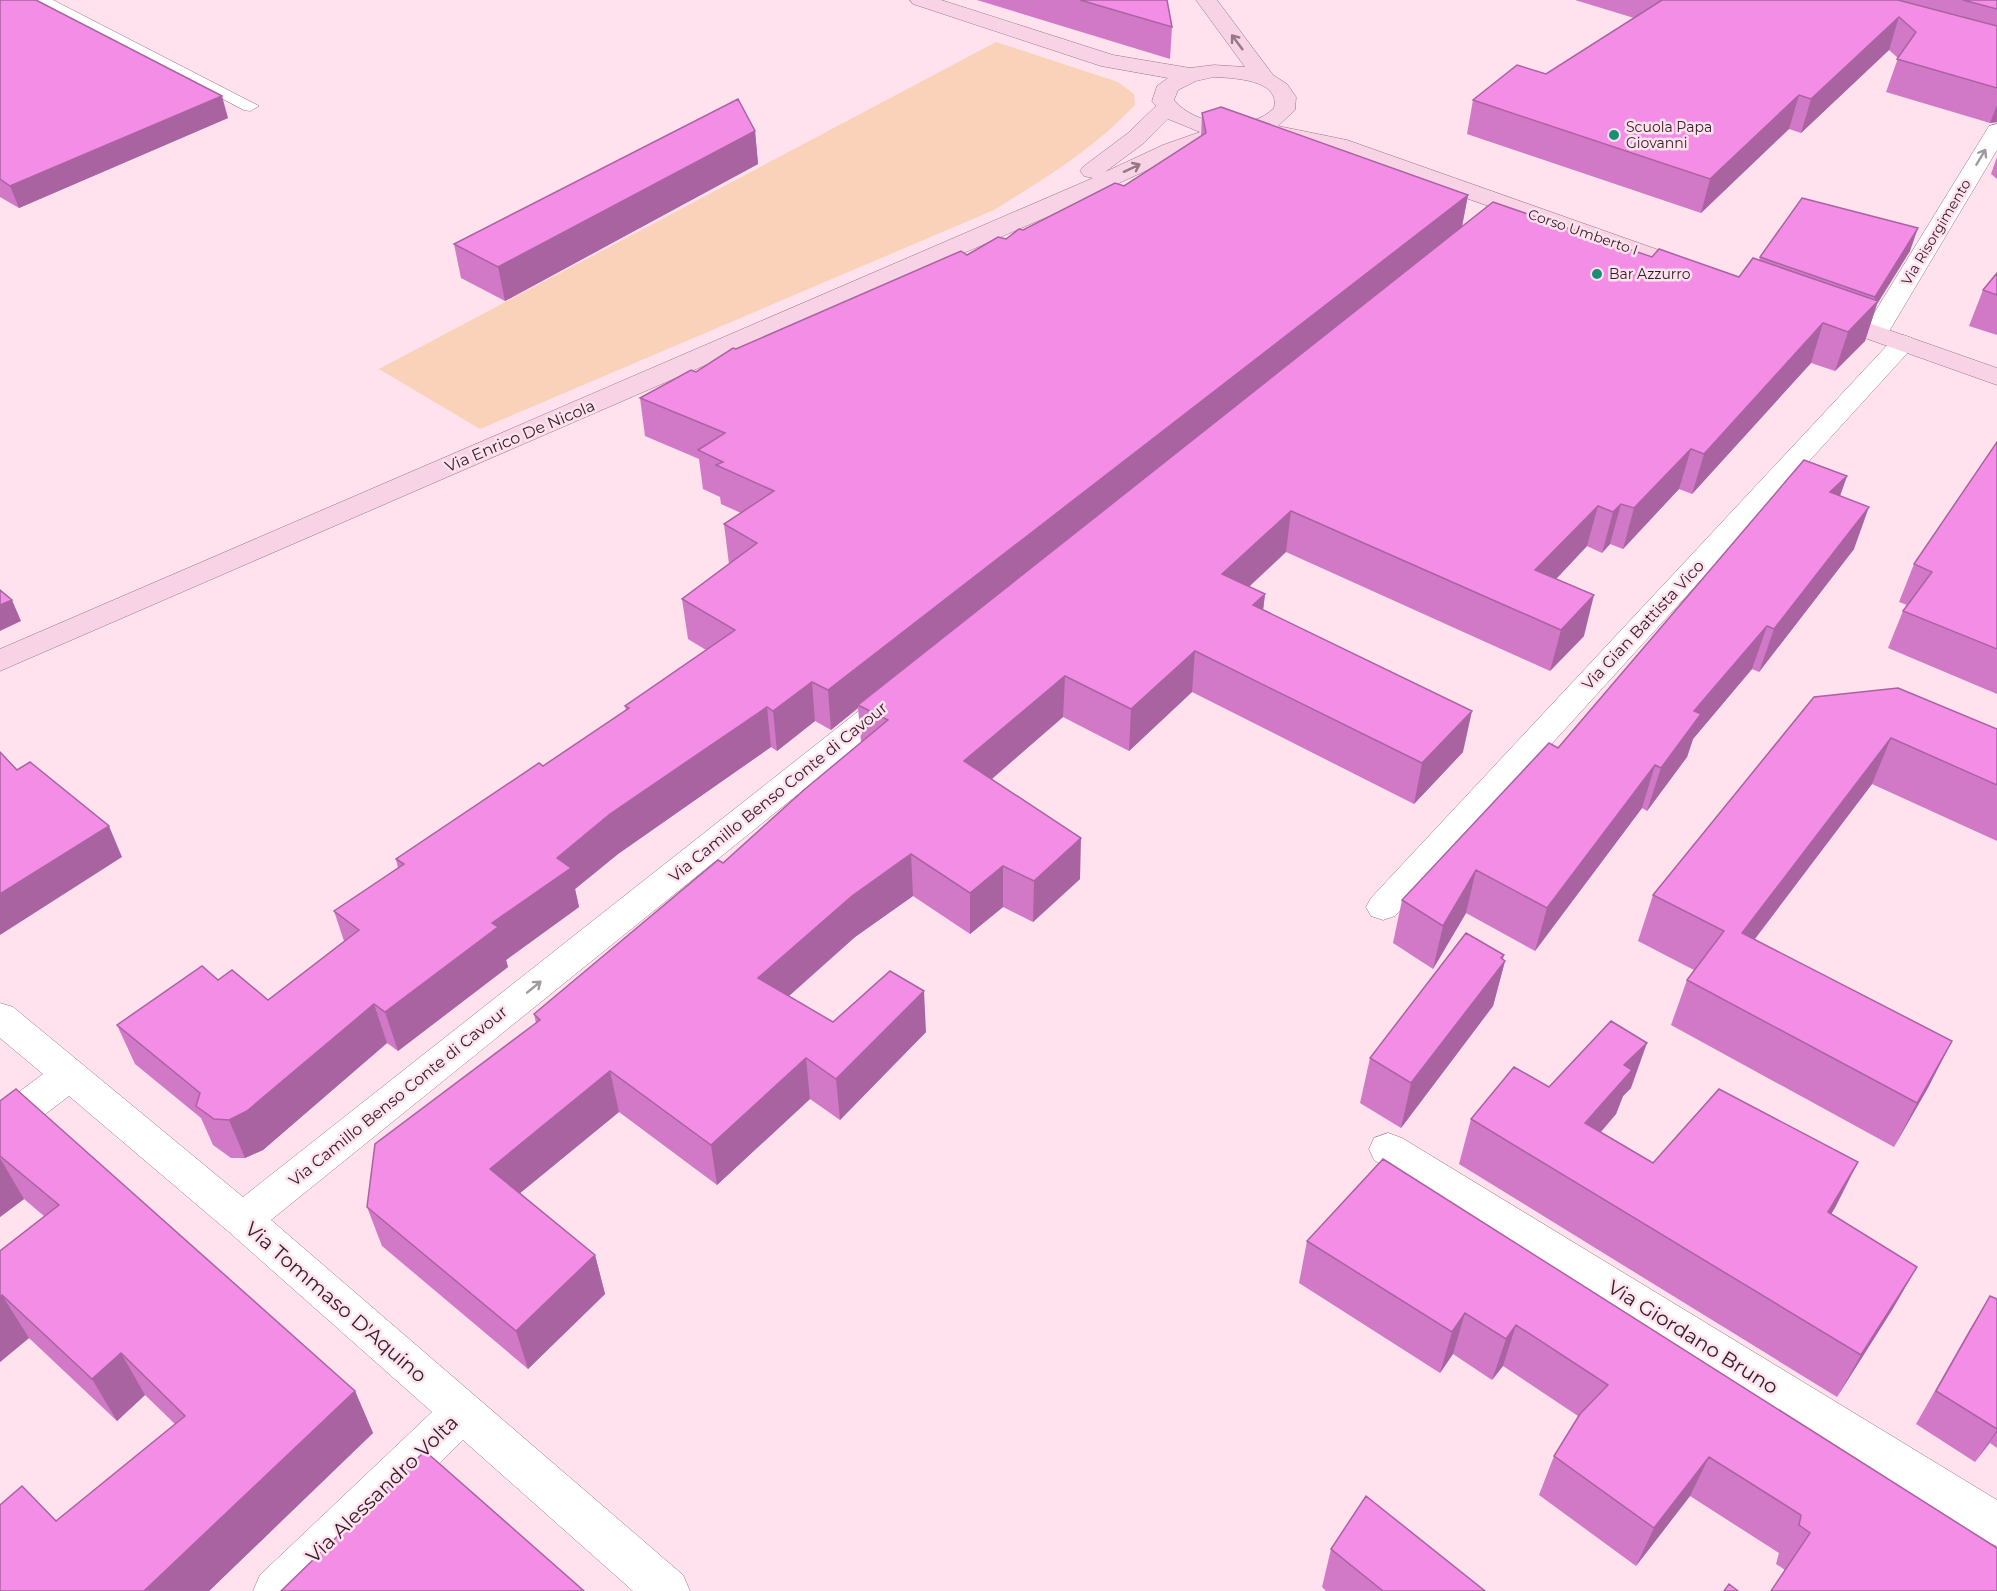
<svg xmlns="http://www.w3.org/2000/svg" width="1997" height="1591" viewBox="0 0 1997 1591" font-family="Montserrat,sans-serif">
<rect width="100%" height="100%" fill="#ffe2ed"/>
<path fill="#fad1b9" d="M996,42L1118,82L1134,94L1135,105C1095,148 1044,179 994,210L480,429L379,369Z"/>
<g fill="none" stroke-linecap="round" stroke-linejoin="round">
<g stroke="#9e7385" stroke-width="1">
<path id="lane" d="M33,0H53L259,106L250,111L244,110Z"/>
</g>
<g stroke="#9e7385" stroke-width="1">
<path id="street" d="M1997,124V150L1888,333L1884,338L1875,341L1866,338L1862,333L1986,131L1989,126Z
M1903,335L1912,338L1916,343L1912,348L1395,916L1383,920L1371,916L1366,907L1371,898L1894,338Z
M895,688L906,691L911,699L906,707L271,1220L683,1575L690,1591H633L463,1440L308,1591H253L260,1575L432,1412L229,1232L69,1096L14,1138L0,1143V1106L43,1074L0,1038V1003L13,1007L243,1197L884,691Z
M1388,1133L1402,1138L1997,1500V1546L1981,1540L1374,1160L1369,1149L1374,1138Z"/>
</g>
<g stroke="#9e7385" stroke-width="1">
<path id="secondary" d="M910,0H941L1113,55L1190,68L1214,65L1245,67L1196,0H1217L1273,75L1287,84L1296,97L1295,110L1278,126L1347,140L1704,266L1707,271L1704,276L1695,278L1686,276L1333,151L1257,133L1232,136L1179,155L1049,216L0,671V649L1093,178L1084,176L1080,171L1084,166L1128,133L1156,106L1152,101L1157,86L1168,78L1101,66L913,4ZM1214,77C1232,78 1281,79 1274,108C1250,133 1195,126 1174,100L1178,90L1196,81ZM1168,119L1200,132L1163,145L1105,172L1144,143Z
M1826,308L1997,368V385L1817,321L1813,316L1817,311Z"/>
</g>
<use href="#lane" fill="#fff" fill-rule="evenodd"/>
<use href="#street" fill="#fff" fill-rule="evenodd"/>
<use href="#secondary" fill="#f8d3e5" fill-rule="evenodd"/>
</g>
<path fill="#d179c6" d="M0,0L228,118L19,208L0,197Z
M977,0H1167L1172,27L1170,59Z
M1575,0H1997V122L1990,123L1886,92L1898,58L1889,50L1801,133L1789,129L1701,213L1467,134L1473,100L1546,74L1634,18Z
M1202,113L1468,195L1462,227L1652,257L1739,277L1759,261L1760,257L1910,251L1877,304L1865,341L1835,371L1811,363L1692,494L1679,489L1623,549L1610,544L1602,553L1587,546L1556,579L1584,636L1550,671L1286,552L1249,587L1265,594L1263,610L1463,752L1414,804L1192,692L1129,751L1063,717L992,779L1080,879L1033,922L1003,907L970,934L913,896L855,937L789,996L833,1022L926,1032L840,1120L810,1099L717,1185L619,1112L520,1193L595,1255L605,1294L528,1369L382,1246L367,1207L536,1023L534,1014L723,863L861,743L858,708L831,730L815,721L777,751L771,747L618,854L575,889L579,907L506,960L508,967L398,1051L387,1043L263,1150L245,1158H231L213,1145L201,1118L135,1064L117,1025L218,980L268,1000L344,941L334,911L398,868L396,859L543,766L626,710L625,706L706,650L688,639L682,599L729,564L724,524L741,513L721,504L720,497L703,489L699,459L645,436L640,398L696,372L736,349L1006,239L1023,230L1124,186L1201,136Z
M755,131L758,164L505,301L461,278L454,244Z
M1997,157V179L1991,174Z
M1997,273V335L1969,326L1983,290Z
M1997,442V694L1888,648L1903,611L1907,605L1899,602L1914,564Z
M1847,476L1840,496L1854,549L1759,672L1752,669L1693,739L1687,757L1647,811L1642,808L1535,951L1466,913L1433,969L1393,943L1402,900L1558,748Z
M1814,697L1997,729V841L1872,784L1755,939L1929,1086L1894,1147L1671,1025L1687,980L1694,970L1638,941L1653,895Z
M1503,959L1505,961L1493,1006L1401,1128L1360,1103L1370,1058Z
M1549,1087L1631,1088L1623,1096L1616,1114L1601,1132L1653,1163L1836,1206L1831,1214L1917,1267L1892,1310L1837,1397L1459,1164L1471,1119Z
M0,1101L355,1391L373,1433L209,1591H0L56,1521L175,1424L145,1395L117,1421L29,1338L0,1362V1251L44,1216L24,1199L0,1217Z
M1383,1159L1997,1548L1785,1570L1776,1564L1779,1553L1690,1496L1636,1566L1539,1495L1554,1456L1578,1416L1503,1366L1492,1380L1453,1354L1440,1373L1299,1283L1307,1241Z
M1990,1296L1997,1299V1448L1990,1443L1975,1462L1916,1424L1970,1329Z
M1331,1549L1485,1591H1326L1322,1587Z"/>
<path fill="#aa63a1" d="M1899,17L1889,50L1801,133L1811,99Z
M1799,95L1789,129L1701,213L1710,179Z
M222,96L228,118L19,208L10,186Z
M1997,105V122L1990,123Z
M755,131L758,164L505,301L498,267Z
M1468,195L1461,231L858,705V708L831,730L828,690Z
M1918,228L1910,251L1877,304L1865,341L1835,371L1848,332L1871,308L1875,297Z
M1823,323L1811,363L1692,494L1704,454Z
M1691,449L1679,489L1623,549L1634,508Z
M1847,476L1832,518L1830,492Z
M1621,504L1610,544L1602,553L1613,512Z
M1598,506L1587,546L1526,611L1535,570Z
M1869,507L1854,549L1759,672L1774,629Z
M1291,511L1286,552L1218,615L1222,574Z
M1265,594L1260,635L1253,605Z
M1594,595L1584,636L1550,671L1561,630Z
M12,600L21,621L0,631V605Z
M1767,626L1752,669L1693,739L1687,757L1647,811L1661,768L1694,711Z
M1195,651L1192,692L1129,751L1131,709Z
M1065,676L1063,717L965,802L964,761Z
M812,682L815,721L777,751L773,711Z
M767,707L771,747L618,854L575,889L579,907L506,960L508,967L398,1051L385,1012L492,923L557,858L610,814Z
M1472,711L1463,752L1414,804L1422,763Z
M1891,738L1872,784L1725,978L1742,933Z
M1655,765L1642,808L1535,951L1547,908Z
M109,826L122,857L0,935V894Z
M1081,838L1080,879L1033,922L1034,881Z
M911,854L913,896L855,937L763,1019L758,978L852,896Z
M1003,866V907L970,934V893Z
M1476,870L1466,913L1433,969L1443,926Z
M1504,955L1501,966L1505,961L1493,1006L1401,1128L1411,1083Z
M924,991L926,1032L840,1120L836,1079Z
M374,1004L387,1043L263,1150L245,1158L229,1120Z
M1952,1041L1929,1086L1894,1147L1917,1103Z
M1647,1043L1631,1088L1623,1096L1616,1114L1570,1167L1585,1123L1624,1065Z
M806,1058L810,1099L717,1185L711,1145Z
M610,1071L619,1112L502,1208L490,1169Z
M0,1158L24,1199L0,1217Z
M1858,1162L1836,1206L1806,1256L1828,1212Z
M595,1255L605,1294L528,1369L516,1331Z
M1917,1267L1892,1310L1837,1397L1861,1355Z
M2,1295L29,1338L0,1362V1297Z
M1465,1313L1453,1354L1440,1373L1452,1332Z
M1516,1325L1503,1366L1492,1380L1506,1339Z
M121,1353L145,1395L117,1421L92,1379Z
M355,1391L373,1433L209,1591H144Z
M1997,1430V1432L1975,1462Z
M1709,1457L1690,1496L1636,1566L1654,1528Z"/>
<path fill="#f38de6" stroke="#aa63a1" stroke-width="1.5" d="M0,0H36L222,96L10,186L0,179Z
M1080,0H1167L1172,27Z
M1662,0H1898L1997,26V88L1897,59L1916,32L1899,17L1811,99L1799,95L1710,179L1473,100L1517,65L1546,74Z
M1963,0H1997V9Z
M738,99L755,131L498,267L454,244Z
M1221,107L1468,195L828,690L812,682L773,711L767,707L610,814L557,858L571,868L492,923L498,927L385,1012L374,1004L247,1111L229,1120L214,1119L196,1106L200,1093L117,1025L202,966L218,980L232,970L268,1000L359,930L334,911L404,864L396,859L539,763L543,766L629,708L625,706L735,630L682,599L757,543L724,524L774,491L716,465L723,462L698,450L725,433L640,398L691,370L696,372L733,348L736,349L961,251L967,255L998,237L1006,239L1019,229L1023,230L1115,183L1124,186L1206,133L1202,113Z
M1802,198L1918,228L1875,297L1760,257Z
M1493,202L1652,257L1659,249L1739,277L1753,258L1878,301L1848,332L1823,323L1704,454L1691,449L1634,508L1621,504L1613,512L1598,506L1535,570L1594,595L1561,630L1291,511L1222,574L1265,594L1253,605L1472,711L1422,763L1195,651L1131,709L1065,676L964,761L1081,838L1034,881L1003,866L970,893L911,854L852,896L758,978L833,1022L890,971L924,991L836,1079L806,1058L711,1145L610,1071L490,1169L595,1255L516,1331L367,1207L375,1144L540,1020L534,1014L718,860L723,863L805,789L888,720L858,705Z
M1997,273V295L1983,290Z
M1997,442V649L1903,611L1932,572L1914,564Z
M1804,460L1847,476L1830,492L1869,507L1774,629L1767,626L1694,711L1701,714L1661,768L1655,765L1547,908L1476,870L1443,926L1402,900L1549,743L1558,748Z
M0,590L12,600L0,605Z
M1898,688L1997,729V785L1891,738L1742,933L1952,1041L1917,1103L1687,980L1724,931L1653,895L1814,697Z
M0,752L17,770L30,762L109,826L0,894Z
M1466,933L1504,955L1501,958L1505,961L1411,1083L1370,1058Z
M1611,1021L1647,1043L1624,1065L1632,1070L1585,1123L1653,1163L1719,1089L1858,1162L1828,1212L1917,1267L1861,1355L1471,1119L1514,1067L1549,1087Z
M16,1089L355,1391L144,1591H0V1505L22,1486L56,1521L185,1416L121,1353L92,1379L2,1295L0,1297V1251L59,1205L0,1156V1101Z
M1383,1159L1997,1548V1591H1771L1810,1533L1799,1525L1801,1515L1709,1457L1654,1528L1554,1456L1580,1414L1608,1385L1516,1325L1506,1339L1465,1313L1452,1332L1307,1241Z
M1990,1296L1997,1299V1429L1936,1391Z
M425,1451L584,1591H281Z
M1366,1496L1485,1591H1383L1331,1549Z
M1729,1584L1738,1591H1724Z"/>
<defs><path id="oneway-shaft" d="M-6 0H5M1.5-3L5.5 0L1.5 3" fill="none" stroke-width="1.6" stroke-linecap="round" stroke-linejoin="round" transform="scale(1.5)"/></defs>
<g stroke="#947885">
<use href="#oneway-shaft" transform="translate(1237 42) rotate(-127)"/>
<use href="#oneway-shaft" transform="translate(1132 168) rotate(-25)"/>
</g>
<g stroke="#a1999d">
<use href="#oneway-shaft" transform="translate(1981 157) rotate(-59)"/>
<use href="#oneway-shaft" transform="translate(534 987) rotate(-39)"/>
</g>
<g fill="#178f73" stroke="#ffe2ed" stroke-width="2">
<circle cx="1614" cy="135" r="6"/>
<circle cx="1597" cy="274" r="6"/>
</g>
<g text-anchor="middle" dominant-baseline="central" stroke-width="5" stroke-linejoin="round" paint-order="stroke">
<g font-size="14" fill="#2f1d25" stroke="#ffe2ed" text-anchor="start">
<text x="1626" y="127">Scuola Papa<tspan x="1626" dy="16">Giovanni</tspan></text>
<text x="1609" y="274">Bar Azzurro</text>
</g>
<g font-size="14" fill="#2f1d25" stroke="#ffe2ed">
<text transform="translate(1583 232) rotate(19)">Corso Umberto I</text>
<text transform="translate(1936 232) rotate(-59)">Via Risorgimento</text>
</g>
<g font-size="16" fill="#2f1d25" stroke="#ffe2ed">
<text transform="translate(520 436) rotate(-23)">Via Enrico De Nicola</text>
<text transform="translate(1643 625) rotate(-47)">Via Gian Battista Vico</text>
<text transform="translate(778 792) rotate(-39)">Via Camillo Benso Conte di Cavour</text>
<text transform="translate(398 1096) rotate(-39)">Via Camillo Benso Conte di Cavour</text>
</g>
<g font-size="20" fill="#2f1d25" stroke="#ffe2ed">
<text transform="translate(336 1302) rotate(41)">Via Tommaso D'Aquino</text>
<text transform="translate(1693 1337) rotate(32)">Via Giordano Bruno</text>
<text transform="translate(382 1489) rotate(-44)">Via Alessandro Volta</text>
</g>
</g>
</svg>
